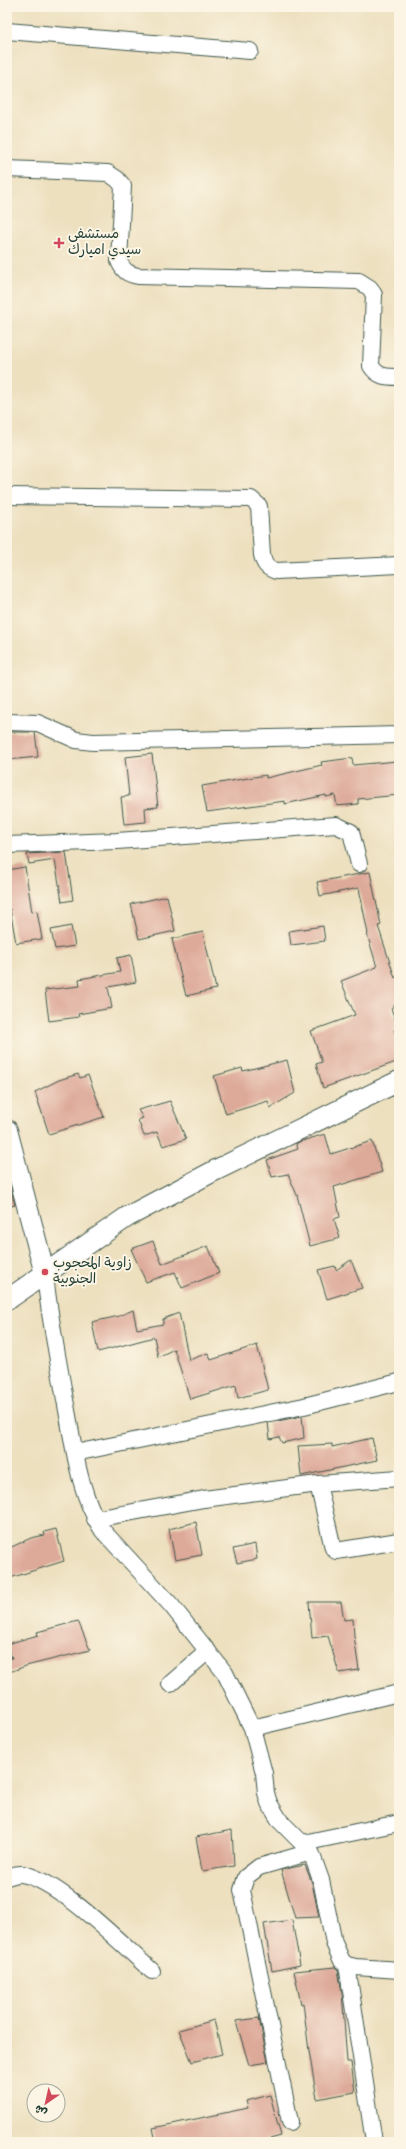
<svg xmlns="http://www.w3.org/2000/svg" width="406" height="2149" viewBox="0 0 406 2149" font-family="Dekko,'Playpen Sans Arabic',sans-serif">
<rect width="100%" height="100%" fill="#fcf5e5"/>
<filter id="ink" filterUnits="userSpaceOnUse"><feTurbulence type="fractalNoise" baseFrequency=".025" numOctaves="2"/><feDisplacementMap in="SourceGraphic" scale="8" xChannelSelector="R" yChannelSelector="G"/><feConvolveMatrix kernelMatrix="1 2 1 2 8 2 1 2 1" color-interpolation-filters="sRGB"/></filter>
<filter id="wash" filterUnits="userSpaceOnUse"><feTurbulence type="fractalNoise" baseFrequency=".012" numOctaves="4" result="noise"/><feDisplacementMap in="SourceGraphic" scale="16" xChannelSelector="R" yChannelSelector="G"/><feGaussianBlur stdDeviation="0.9" result="paint"/><feColorMatrix in="noise" values="0 0 0 0 0 0 0 0 0 0 0 0 0 0 0 0 0 1.4 0 .05"/><feComposite in="paint" operator="in"/></filter>
<g filter="url(#wash)">
<rect width="100%" height="100%" fill="#ede0bf"/>
<g id="blocks">
<path fill="#dda999" d="M7,732H35L38,757L7,760Z
M152,754L158,807L145,808L146,822L124,824L121,797L129,796L125,757Z
M352,758L353,765L398,761L399,795L358,799V804L337,806L335,795L326,797V795L285,804V801L207,812L202,786L266,775V778L322,765L321,762Z
M66,852L73,900L62,902L55,860L29,864L27,854Z
M25,867L32,912L37,911L42,939L16,943L10,909L7,910V870Z
M370,872L381,925L378,926L395,978L399,974V1002L391,1008L398,1028L394,1030L399,1044V1061L323,1088L316,1064L322,1062L311,1031L355,1015L341,981L377,967L367,934H368L359,888L320,896L317,882Z
M167,896L175,931L139,939L131,904Z
M71,926L75,946L55,949L51,930Z
M323,926L325,941L291,945L289,931Z
M203,932L216,989L186,996L172,939Z
M131,955L136,982L108,987L112,1008L78,1014L79,1017L49,1021L45,990L80,986L79,979L120,972L117,958Z
M287,1060L295,1093L270,1108L268,1101L226,1114L214,1076L242,1068L243,1071Z
M78,1074L80,1078L88,1075L104,1117L49,1134L35,1092L59,1080Z
M170,1101L186,1139L163,1146L157,1132L144,1136L138,1120L143,1118L138,1110Z
M325,1134L331,1154L372,1141L382,1172L334,1187L340,1217L334,1219L340,1238L310,1246L297,1195L288,1174L272,1177L267,1160L298,1149L296,1144L299,1142Z
M7,1175L15,1205L7,1207Z
M153,1241L162,1264L208,1246L219,1273L182,1288L175,1272L146,1282L131,1249Z
M351,1260L362,1288L327,1299L318,1270L335,1266L336,1270Z
M133,1310L137,1329L163,1324V1319L179,1313L189,1360L208,1353L211,1360L257,1345L268,1390L238,1398L236,1385L190,1399L174,1349L158,1357L154,1337L98,1352L92,1322L119,1316Z
M302,1416L304,1438L282,1443L279,1437L270,1439L268,1423Z
M372,1438L377,1460L301,1476L298,1446L332,1444V1447Z
M196,1522L202,1555L175,1560L169,1529Z
M56,1529L64,1561L7,1579V1549L31,1538L45,1535L44,1532Z
M255,1544L257,1559L237,1563L233,1549Z
M309,1602H341L344,1620L353,1619L354,1636L359,1670L339,1673L328,1636L312,1638Z
M78,1621L90,1650L26,1666L7,1673V1660L12,1658L7,1644L38,1635L37,1632Z
M232,1830L234,1866L202,1871L196,1837Z
M305,1865L312,1883L319,1917L295,1918L281,1870Z
M292,1920L300,1965L272,1971L264,1924Z
M335,1967L338,1970L342,1992L347,2062H351L355,2092L317,2099L309,2051L303,2003L301,2004L294,1971Z
M259,2018L268,2062L249,2065L236,2021Z
M214,2020L222,2054L192,2062L179,2030Z
M270,2095L281,2136L259,2142H156L153,2128L248,2108L246,2101Z"/>
</g>
</g>
<g filter="url(#ink)">
<use href="#blocks" fill-opacity="0" stroke="#3e5549" stroke-width="1"/>
<g fill="none" stroke-linecap="round" stroke-linejoin="round">
<g stroke="#3e5549" stroke-width="18">
<path id="minor" d="M7,31L250,51
M7,169L108,173L117,179L123,186L119,261C123,271 128,274 138,276L359,281L370,288L374,295L371,366C378,377 386,377 399,377
M7,496L251,499L259,506L262,555C264,564 267,568 276,571L399,565
M7,722L38,723L76,740L93,742L399,735
M7,845L117,841L336,825L351,832L359,864
M45,1274C49,1316 58,1358 65,1400C74,1445 78,1493 103,1531L171,1605L225,1673L252,1728L264,1773L266,1793L269,1803L280,1821L311,1852L321,1880L334,1943L342,1961L347,1965L356,1967L399,1970
M75,1453L304,1406L399,1382
M318,1484L399,1478
M95,1519L204,1499L318,1484L333,1548L336,1551L399,1541
M170,1684L208,1651
M252,1728L399,1693
M303,1843L399,1823
M7,1877C11,1876 18,1873 22,1874C59,1880 122,1945 152,1971
M347,1965L374,2142
M290,2122L242,1890L246,1877L259,1867L311,1852"/>
</g>
<g stroke="#3e5549" stroke-width="22">
<path id="tertiary" d="M7,1130L45,1274
M7,1300L127,1217L214,1171L399,1081"/>
</g>
<use href="#minor" stroke="#fff" stroke-width="16"/>
<use href="#tertiary" stroke="#fff" stroke-width="20"/>
</g>
</g>
<g fill="#d1495b" stroke="#fcf5e5" stroke-width="1.5">
<path d="M57 237h4v4h4v4h-4v4h-4v-4h-4v-4h4z"/>
<circle cx="45" cy="1272" r="4"/>
</g>
<g text-anchor="middle" dominant-baseline="central" stroke-width="4" stroke-linejoin="round" paint-order="stroke">
<g font-size="14" fill="#1f3d34" stroke="#fcf5e5" text-anchor="start">
<text x="68" y="235">مستشفى<tspan x="68" dy="16">سيدي اميارك</tspan></text>
<text x="53" y="1264">زاوية المحجوب<tspan x="53" dy="16">الجنوبية</tspan></text>
</g>
</g>
<rect width="406" height="2149" fill="none" stroke="#fcf5e5" stroke-width="24"/>
<g transform="translate(46 2103) rotate(214)"><circle r="19" fill="#fcf5e5" stroke="#a4ab9e"/>
<path d="M0-3L7 15L0 10L-7 15Z" fill="#d1495b"/>
<text y="-6" font-size="11" font-weight="bold" text-anchor="middle" fill="#1f3d34">ش</text>
</g>
</svg>
